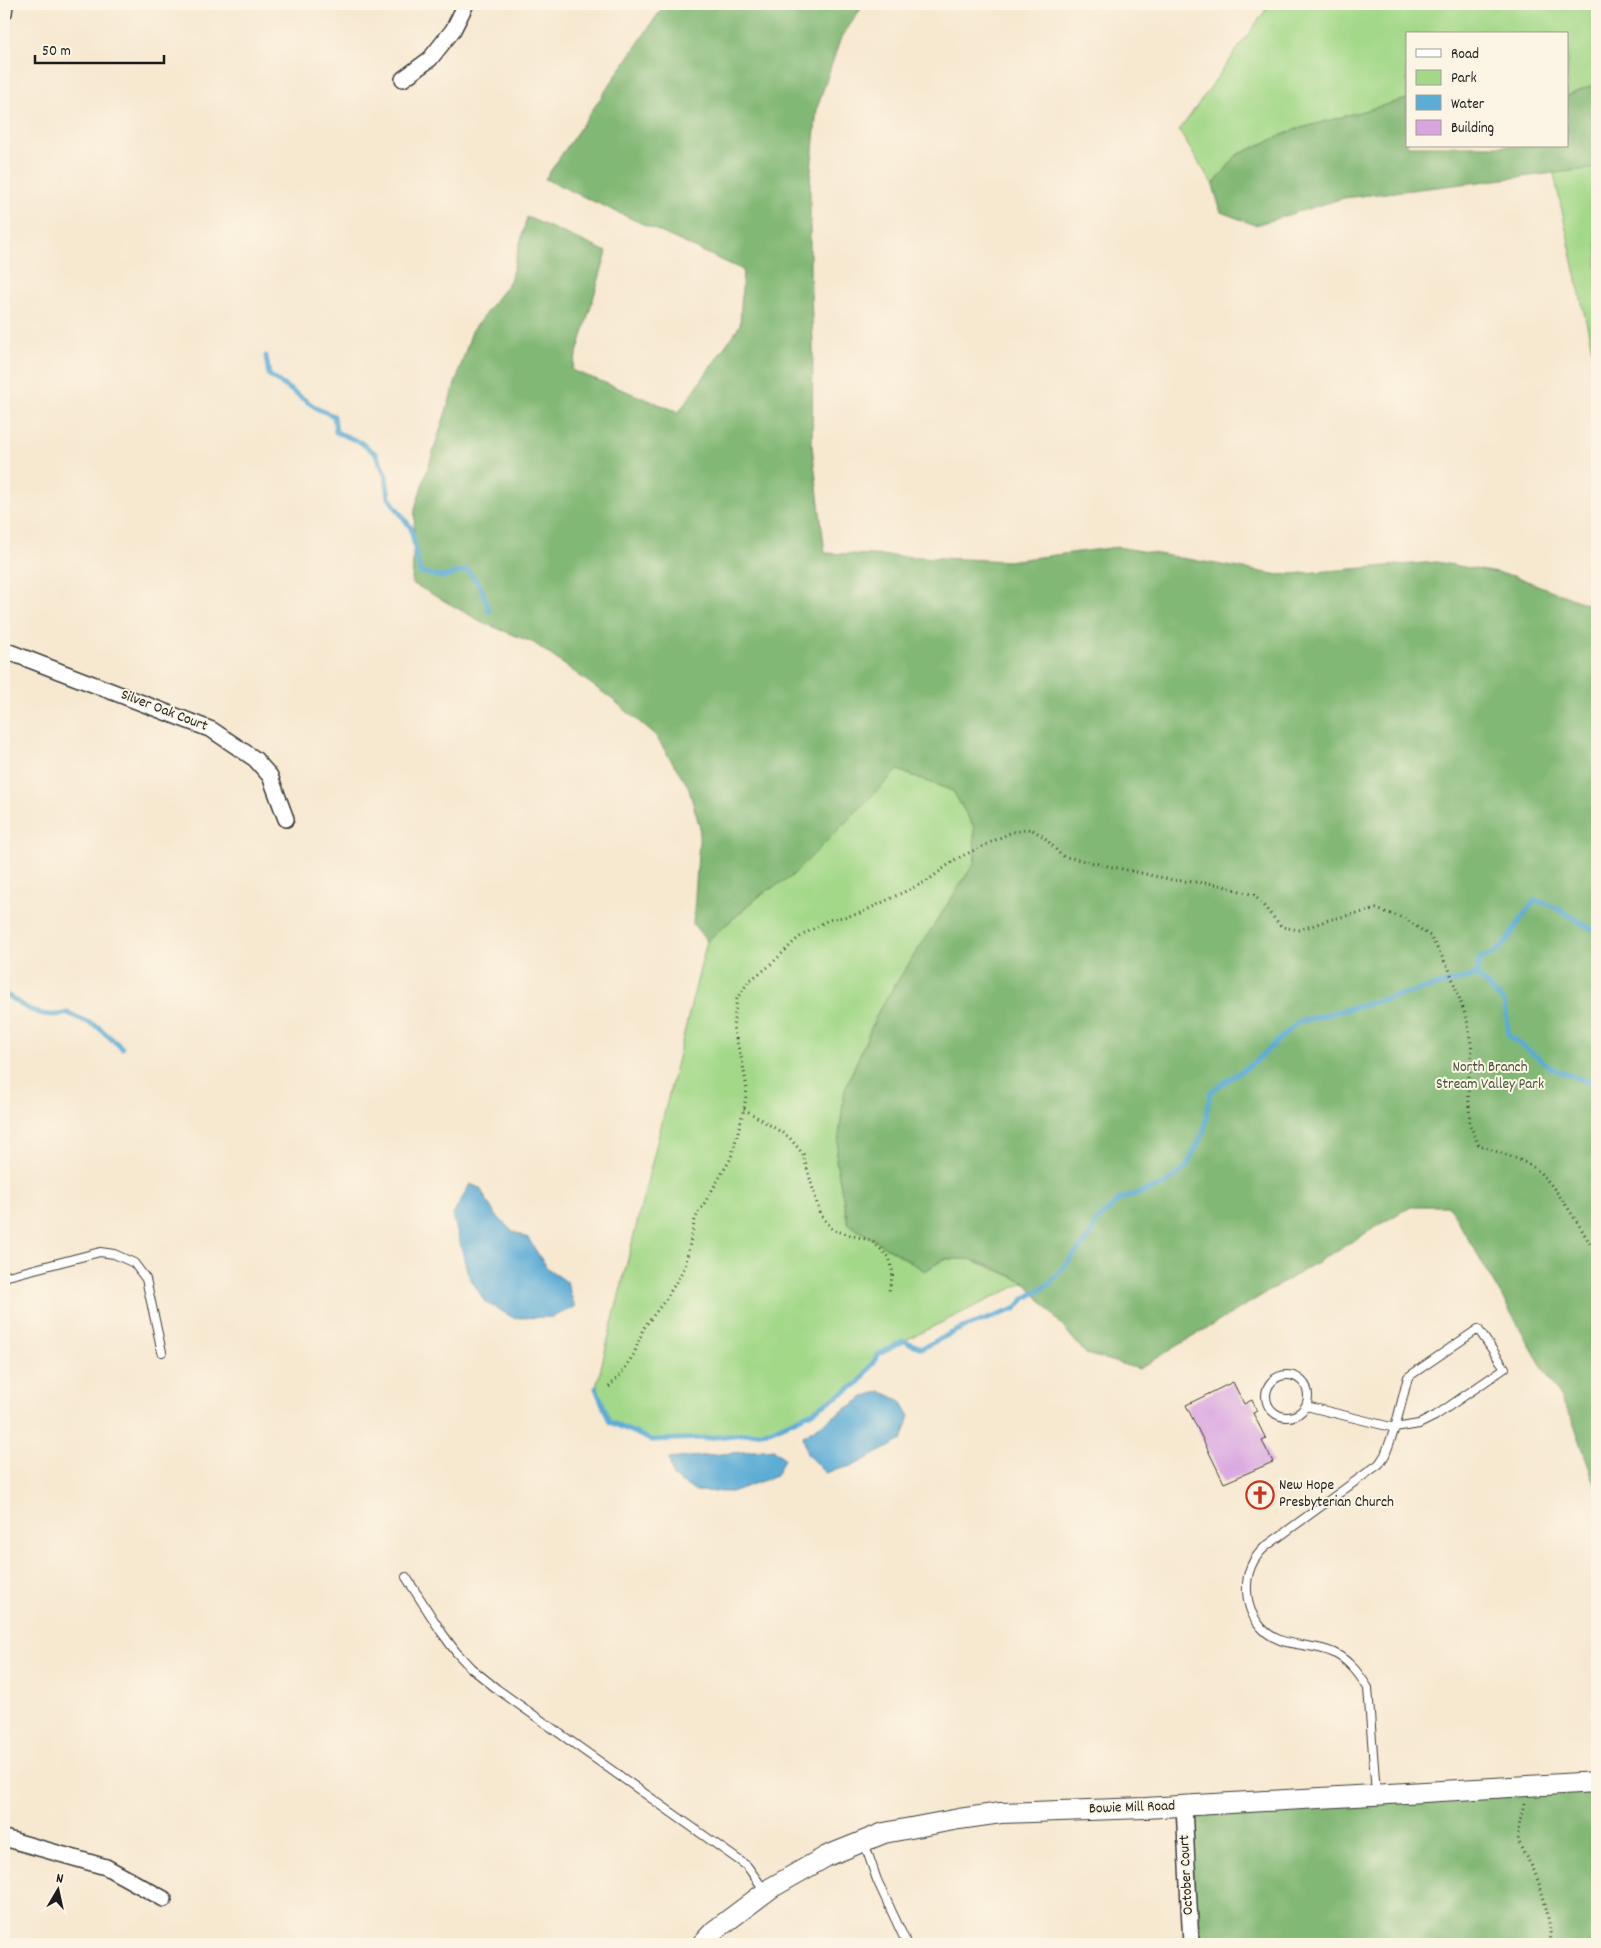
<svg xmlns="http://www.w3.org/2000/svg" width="1601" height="1948" viewBox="0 0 1601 1948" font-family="Dekko,sans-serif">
<rect width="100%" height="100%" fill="#fcf5e5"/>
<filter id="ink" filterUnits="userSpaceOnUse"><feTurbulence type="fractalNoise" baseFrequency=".02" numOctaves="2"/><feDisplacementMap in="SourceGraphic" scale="10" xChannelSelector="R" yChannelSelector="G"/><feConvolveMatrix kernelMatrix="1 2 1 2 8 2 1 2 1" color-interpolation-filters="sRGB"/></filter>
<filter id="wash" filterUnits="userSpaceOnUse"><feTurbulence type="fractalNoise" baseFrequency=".0096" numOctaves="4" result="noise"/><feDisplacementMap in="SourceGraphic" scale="20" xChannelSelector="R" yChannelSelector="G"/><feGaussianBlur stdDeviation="1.12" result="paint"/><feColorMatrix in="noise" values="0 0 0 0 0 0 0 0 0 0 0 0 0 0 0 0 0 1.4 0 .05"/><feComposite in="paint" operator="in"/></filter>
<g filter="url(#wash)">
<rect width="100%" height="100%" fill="#f7e8d0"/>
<path fill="#a3d888" stroke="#607a52" d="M1270,4H1597V372L1548,146H1567V34H1407V99L1294,130L1237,155L1213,185L1179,131Z
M898,770L953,791L974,827L975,862L879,1010L845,1089L836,1160L848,1224L925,1271L944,1259H970L1025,1282L879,1353L859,1383L810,1413L770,1431L708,1438L651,1440L610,1422L596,1388L707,941L763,893L791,877Z"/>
<path fill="#82b874" stroke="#4f6a48" d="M665,4H864L840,40L817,108L810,182V269L813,343L812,446L825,553L1008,561L1118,547L1279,575L1436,562L1514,576L1597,608V1490L1572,1418L1449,1206H1411L1139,1369L1086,1354L1025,1282L993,1267L970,1259H944L925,1271L848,1224L836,1160L845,1089L879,1010L975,862L974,827L953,791L898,770L791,877L763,893L707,941L693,924L700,828L688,786L655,735L612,699L534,643L484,623L412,583L415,508L472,331L510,281L527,217L607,252L572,370L679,412L740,325L743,270L545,179Z
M1597,83V168L1344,198L1255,225L1221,212L1213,185L1237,155L1294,130L1407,99V146H1567V96Z
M1597,1782V1944H1191L1184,1806Z"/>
<path fill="#5bacd6" stroke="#3c6479" d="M470,1184L480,1188L494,1213L512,1231L528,1238L547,1268L567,1282L575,1307L553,1317L514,1318L485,1302L468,1274L453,1215Z
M881,1391L901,1401L910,1416L902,1440L855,1465L825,1473L807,1454L803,1436L866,1396Z
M774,1449L784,1459L776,1476L731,1492L695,1491L673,1477L669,1459Z"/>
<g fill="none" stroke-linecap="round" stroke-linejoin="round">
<path stroke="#5bacd6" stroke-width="5" d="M266,356L269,375L318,409L334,416L336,432L360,442L376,454L386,476L389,498L411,528L420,572L442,577L467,570L481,587L489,611
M1597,929L1590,928L1555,907L1535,900C1520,916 1513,937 1497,951C1492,955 1484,957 1479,959L1477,975L1505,1003L1509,1036L1553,1069L1597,1085
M4,993C24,1008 42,1020 68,1013L98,1027L122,1048
M596,1388L610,1422L651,1440L708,1438L770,1431L810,1413L859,1383L879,1354L903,1341L922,1348L962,1328L1015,1309L1024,1299L1048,1285L1091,1235L1095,1223L1120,1199L1164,1185L1186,1168L1204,1131L1210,1092L1255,1062L1298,1022L1477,975"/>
</g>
<g id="blocks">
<path fill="#d9a5e1" d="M1233,1382L1244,1404L1252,1400L1257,1411L1253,1413L1266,1439L1262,1441L1273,1462L1224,1483L1186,1405Z"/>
</g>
</g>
<g filter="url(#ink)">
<use href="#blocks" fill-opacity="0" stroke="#3d3b37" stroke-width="1"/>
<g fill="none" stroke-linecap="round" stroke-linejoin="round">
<g stroke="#3d3b37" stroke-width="10">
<path id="service" d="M4,1277L100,1252L114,1254L134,1263L146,1279L162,1352
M1266 1396a21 21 0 1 1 42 0a21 21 0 1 1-42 0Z
M1306,1406L1395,1428L1419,1424L1435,1416L1505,1368L1478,1329L1408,1377L1395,1428L1385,1455L1379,1464L1265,1547C1252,1559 1246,1573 1247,1591C1248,1605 1251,1615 1260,1626C1280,1650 1309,1641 1334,1653C1350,1661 1359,1674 1368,1688L1376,1793
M406,1577L442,1633L456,1652L471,1668L497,1689L747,1866L765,1891
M864,1842L877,1880L905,1940"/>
</g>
<g stroke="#3d3b37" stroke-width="18">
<path id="minor" d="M4,13L5,4
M403,79L430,59L453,30L466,4
M4,650L212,730L255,759L270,776L286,819
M1184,1806L1191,1944
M4,1838L106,1867L164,1899"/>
</g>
<g stroke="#3d3b37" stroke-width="22">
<path id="tertiary" d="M702,1944L714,1931L771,1888L827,1856L884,1833L959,1819L1001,1813L1145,1808L1597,1782"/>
</g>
<path stroke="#3d3b37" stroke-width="3" stroke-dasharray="1 4" stroke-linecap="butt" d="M744,1109L789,1137L803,1154L820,1214L833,1230L872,1241L889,1257L893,1273L889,1291
M609,1387L621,1374L634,1354L643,1329L666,1299L685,1267L695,1219L731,1158L744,1109L747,1089L743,1065L733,1027L737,998L749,981L768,967L798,938L828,920L858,914L927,881L956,859L1012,832L1031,829L1044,837L1062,856L1173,880L1216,884L1254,895L1282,927L1300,930L1328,920L1376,909L1404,918L1430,936L1449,969L1467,1020L1472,1049L1468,1085L1470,1125L1479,1146C1497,1152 1517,1157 1533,1167C1554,1181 1583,1232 1597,1255
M1524,1804C1522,1814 1519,1824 1518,1834C1518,1849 1530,1860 1535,1873C1544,1896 1550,1919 1551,1944"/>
<use href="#service" stroke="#fff" stroke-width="8"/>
<use href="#minor" stroke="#fff" stroke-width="15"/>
<use href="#tertiary" stroke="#fff" stroke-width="20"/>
</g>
</g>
<defs>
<g id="church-ring" transform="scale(1.4375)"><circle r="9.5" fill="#fcf5e5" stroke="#c8321e" stroke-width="1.5"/><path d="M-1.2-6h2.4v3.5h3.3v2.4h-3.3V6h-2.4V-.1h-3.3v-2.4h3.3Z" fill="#c8321e"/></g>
</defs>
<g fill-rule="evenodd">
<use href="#church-ring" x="1260" y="1495"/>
</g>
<g text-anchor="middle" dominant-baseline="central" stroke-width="4" stroke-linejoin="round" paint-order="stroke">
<g font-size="15" fill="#1c1c1c" stroke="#fcf5e5">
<text transform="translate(164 711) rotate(21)">Silver Oak Court</text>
<text transform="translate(1132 1808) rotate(-2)">Bowie Mill Road</text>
<text transform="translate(1187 1875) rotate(-93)">October Court</text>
</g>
<g font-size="15" fill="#44543c" stroke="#fcf5e5">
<text x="1490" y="1068">North Branch<tspan x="1490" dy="17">Stream Valley Park</tspan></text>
</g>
<g font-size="15" fill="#1c1c1c" stroke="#fcf5e5" text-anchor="start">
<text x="1279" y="1486">New Hope<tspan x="1279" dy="17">Presbyterian Church</tspan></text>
</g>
</g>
<rect width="1601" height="1948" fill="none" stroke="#fcf5e5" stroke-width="20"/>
<rect x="1406" y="32" width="162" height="115" fill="#fcf5e5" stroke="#a29e95"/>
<rect x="1416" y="49" width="25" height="8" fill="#ffffff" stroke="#a29e95"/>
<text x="1451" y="58" font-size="15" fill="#1c1c1c">Road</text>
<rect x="1416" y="70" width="25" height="15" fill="#a3d888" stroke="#a29e95"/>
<text x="1451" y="82" font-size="15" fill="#1c1c1c">Park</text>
<rect x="1416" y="95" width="25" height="15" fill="#5bacd6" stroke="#a29e95"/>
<text x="1451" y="108" font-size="15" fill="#1c1c1c">Water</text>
<rect x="1416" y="120" width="25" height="15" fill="#d9a5e1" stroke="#a29e95"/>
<text x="1451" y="132" font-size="15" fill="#1c1c1c">Building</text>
<g transform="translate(58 1890) rotate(9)" stroke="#fcf5e5" stroke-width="4" paint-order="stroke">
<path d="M0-4L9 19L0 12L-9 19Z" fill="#1c1c1c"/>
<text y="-8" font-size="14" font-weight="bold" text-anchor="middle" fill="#1c1c1c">N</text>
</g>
<path d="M35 55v8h129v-8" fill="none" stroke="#1c1c1c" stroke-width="2.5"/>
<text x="42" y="55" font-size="15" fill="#1c1c1c" stroke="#fcf5e5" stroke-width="4" paint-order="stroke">50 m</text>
</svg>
